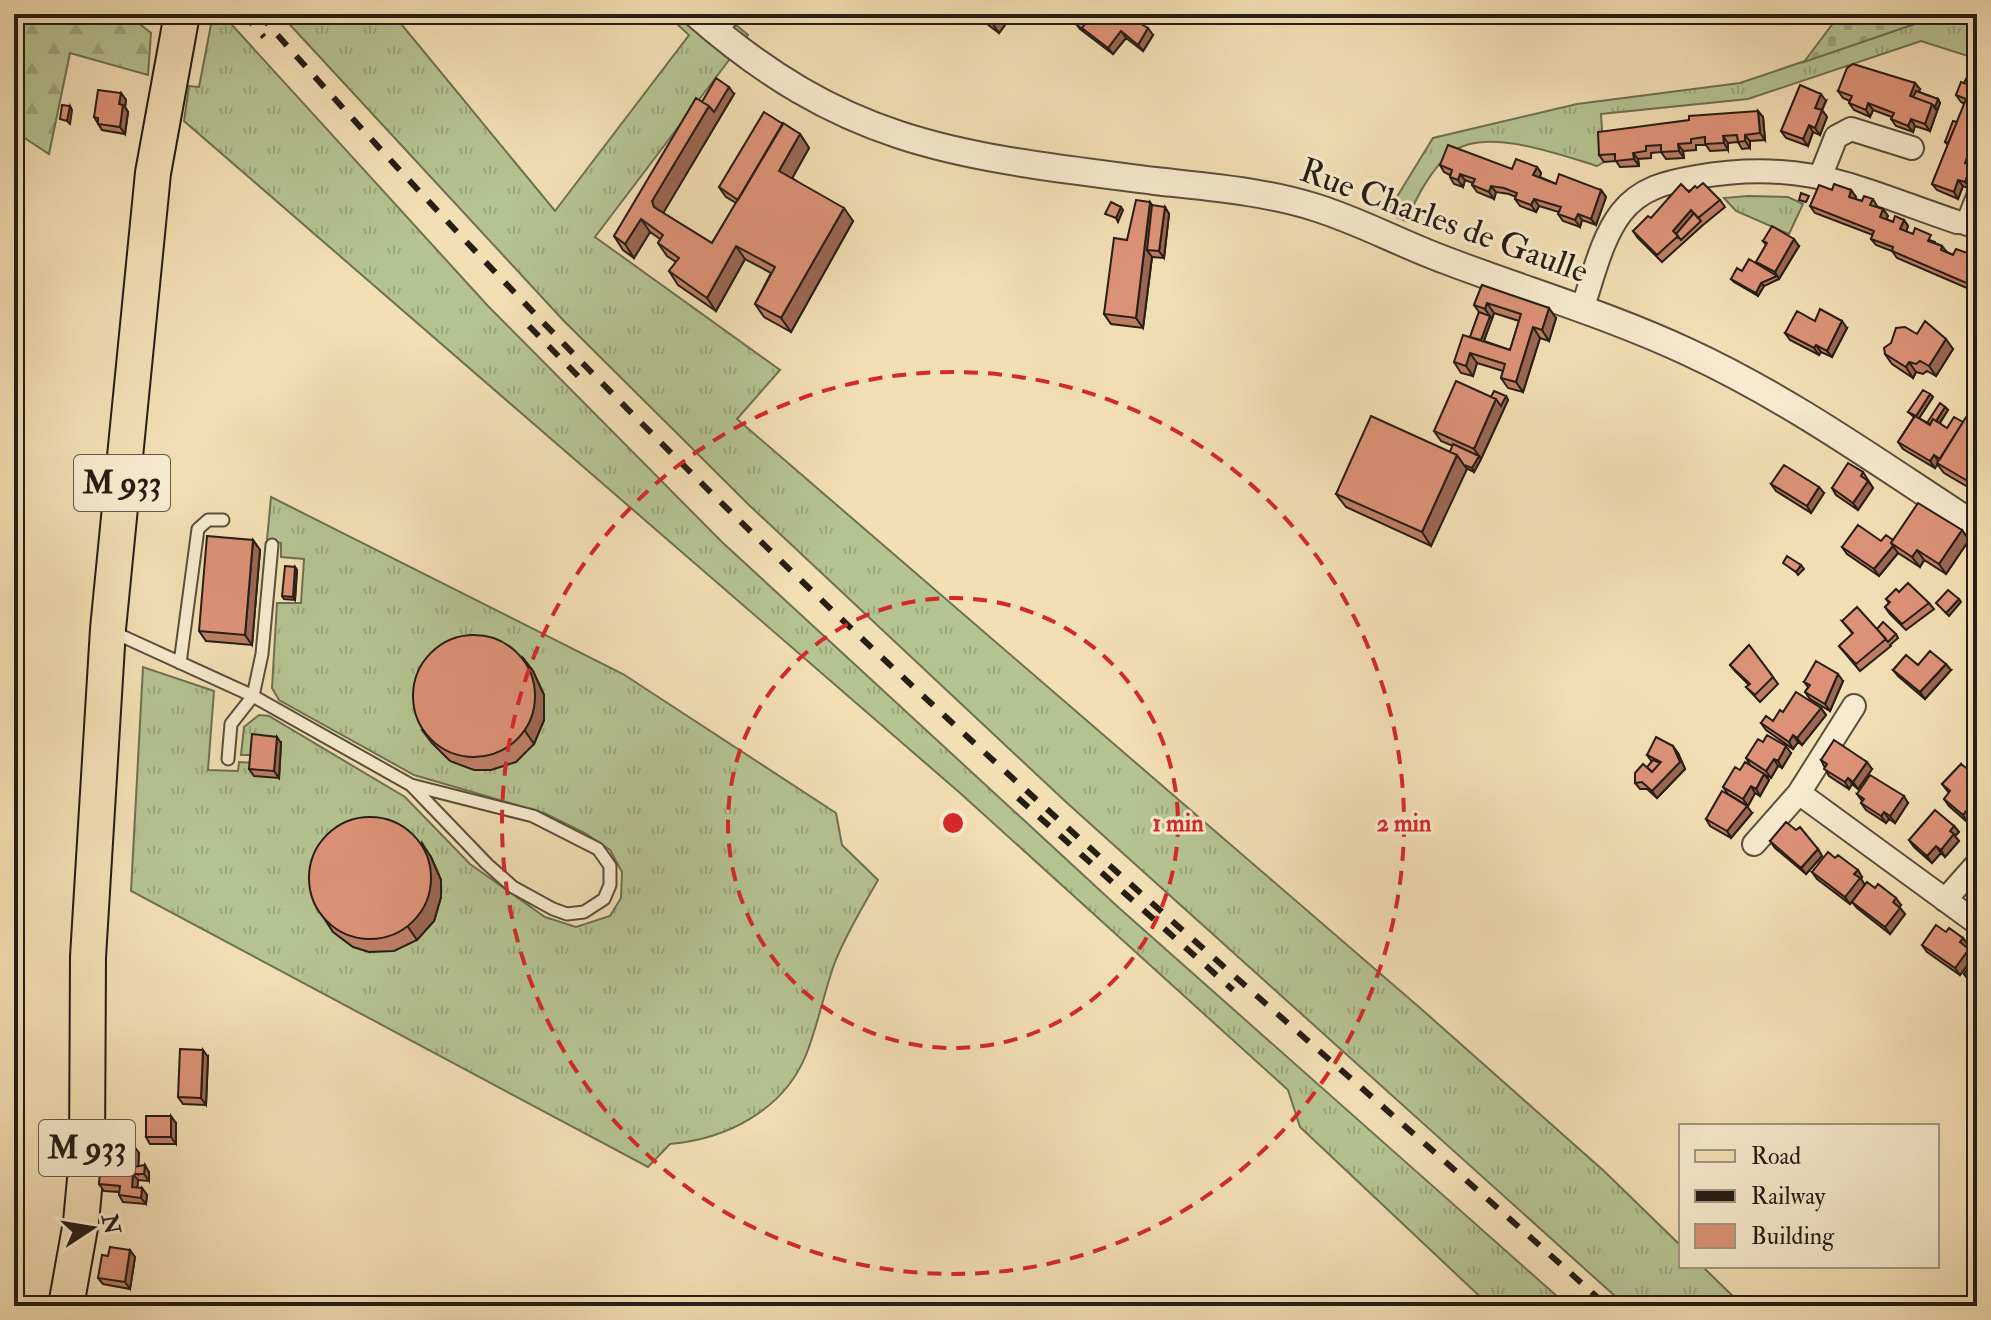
<svg xmlns="http://www.w3.org/2000/svg" width="1991" height="1320" viewBox="0 0 1991 1320" font-family="'IM FELL Double Pica',serif">
<defs>
<pattern id="grass-tufts" width="24" height="20" patternUnits="userSpaceOnUse" patternTransform="scale(2)"><rect width="24" height="20" fill="#b5c391"/><path d="M3 7l-1-3M5 7V3M7 7l1-3M15 17l-1-3M17 17v-4M19 17l1-3" fill="none" stroke="#9ca77c"/></pattern>
<pattern id="forest-firs" width="22" height="20" patternUnits="userSpaceOnUse" patternTransform="scale(2)"><rect width="22" height="20" fill="#b5c391"/><path d="M5 1l3.5 6h-7zM16 11l3.5 6h-7z" fill="#9ca77c"/></pattern>
<pattern id="cemetery-stones" width="16" height="16" patternUnits="userSpaceOnUse" patternTransform="scale(2)"><rect width="16" height="16" fill="#b5c391"/><path d="M2 7V4a2 2 0 0 1 4 0v3zM10 15v-3a2 2 0 0 1 4 0v3z" fill="#9ca77c"/></pattern>
</defs>
<rect width="100%" height="100%" fill="#f3dfb4"/>
<filter id="stains"><feTurbulence type="fractalNoise" baseFrequency=".0025" numOctaves="4"/><feColorMatrix values="0 0 0 0 .2 0 0 0 0 .09 0 0 0 0 .02 0 0 0 .5 -.17"/></filter>
<radialGradient id="worn" r=".72"><stop offset=".6" stop-color="#630" stop-opacity="0"/><stop offset="1" stop-color="#630" stop-opacity=".3"/></radialGradient>
<path fill="url(#grass-tufts)" stroke="#6e7053" stroke-width="2" d="M213,14H222L488,306L722,542L1118,907L1568,1306H1490L1300,1127L1288,1090L960,793L184,121L189,86L199,87Z
M280,14H393L555,211L689,35L666,14H723L748,35L595,237L780,370L737,419L1419,1007L1604,1171L1681,1246V1266H1702L1743,1306H1626L1066,802L750,506L563,320Z
M1944,14H1977V59L1921,41L1748,99L1601,114L1604,162L1597,166C1560,155 1485,126 1451,153C1430,170 1417,197 1406,221L1387,213L1433,138L1577,104L1740,83Z
M1748,196L1788,197L1803,204L1789,234L1736,211L1724,198Z
M271,497L623,674L836,813L842,845L878,880C863,906 846,934 835,962C824,992 818,1025 806,1055C783,1111 726,1139 670,1144L648,1167L131,891L143,667L214,691L208,770L238,771L239,762L255,763L256,755H241L244,727L259,715L269,716L405,797L470,864L545,917L576,927L610,916L621,898L622,872L610,850L585,833L544,813L414,775L279,700L272,688L277,603H301L304,559L281,557V543L267,540Z"/>
<path fill="url(#forest-firs)" stroke="#6e7053" stroke-width="2" d="M19,14H127L151,33L148,75L70,53L49,154L14,131V16Z"/>
<path fill="url(#cemetery-stones)" stroke="#6e7053" stroke-width="2" d="M1840,14H1944L1804,62Z"/>
<g fill="none" stroke-linecap="round" stroke-linejoin="round">
<g stroke="#594e3d" stroke-width="15">
<path id="service" d="M719,35L736,14
M113,632L253,696L411,785L487,864L513,887L553,909L567,914L584,912L604,899L610,885V866L598,849L533,816L411,785
M180,663L198,529L208,520H223
M228,759L231,724L253,696L262,654L272,545"/>
</g>
<g stroke="#594e3d" stroke-width="26">
<path id="minor" d="M1821,175L1836,137L1851,129L1912,148
M1967,224L1977,199
M1582,309C1593,278 1601,239 1621,213C1640,188 1667,182 1696,177C1805,158 1857,188 1957,222L1977,223
M1799,793L1977,923
M1754,844L1799,793L1854,706
M1945,900L1977,864"/>
</g>
<g stroke="#594e3d" stroke-width="30">
<path id="tertiary" d="M696,14C849,148 962,156 1155,181C1208,187 1263,191 1314,207C1360,221 1401,244 1445,260C1526,291 1609,315 1688,352C1790,399 1883,466 1977,527"/>
</g>
<g stroke="#261d15" stroke-width="38">
<path id="primary" d="M66,1306L81,1222L87,1158L88,957L108,629L153,173L182,14"/>
</g>
<use href="#service" stroke="#f7eace" stroke-width="11"/>
<use href="#minor" stroke="#f7eace" stroke-width="22"/>
<use href="#tertiary" stroke="#f7eace" stroke-width="26"/>
<use href="#primary" stroke="#f3dfb4" stroke-width="34"/>
<path stroke="#261d15" stroke-width="6" stroke-dasharray="14 14" stroke-linecap="butt" d="M243,14L264,37
M259,14C468,251 689,478 920,693C1145,902 1379,1100 1607,1306
M529,326L579,377
M1018,798L1233,990"/>
</g>
<path fill="#be7e66" stroke="#261d15" stroke-width="2" fill-rule="evenodd" d="M974,14H1013L999,33Z
M1090,17L1111,22L1153,35L1143,51L1126,38L1113,54L1080,29L1077,25Z
M1977,65V157L1975,156L1971,165L1976,172L1970,189L1963,186L1958,199L1937,190L1932,184L1948,145L1945,142L1957,122L1965,104L1961,102L1956,95L1964,83L1972,79Z
M1920,89L1919,92L1938,99L1940,103L1930,131L1915,126L1913,132L1896,126L1891,119L1892,117L1873,110L1870,117L1854,110L1849,103L1850,101L1843,98L1838,91Z
M121,93L126,100L125,107L128,112L125,134L102,130L94,117Z
M734,94L663,213L712,243L736,203L726,197L719,187L783,124L800,134L809,148L792,178L853,221L791,332L764,317L755,304L771,273L745,259L716,311L678,285L669,271L676,262L667,256L658,243L660,239L650,232L634,258L623,250L614,236L702,102Z
M1826,101L1822,110L1827,117L1820,135L1813,132L1808,146L1786,138L1781,131Z
M1763,117L1765,140L1750,141V148L1742,149L1738,142L1728,143V150L1710,151L1706,145H1696V150L1683,151L1684,158L1666,159L1661,152L1651,153V158L1638,159L1639,166L1620,167L1616,161L1604,162L1599,155Z
M1440,165L1512,169L1537,167L1541,173L1540,177L1556,184L1601,190L1606,197L1596,225L1582,220L1580,227L1563,221L1558,214L1559,212L1539,206L1536,212L1520,206L1515,199L1516,197L1509,194L1496,192L1494,199L1477,192L1472,185L1473,183L1465,180L1463,187L1454,184L1450,177V175L1444,172Z
M1697,188L1720,200L1725,207L1703,225L1662,262L1638,238L1633,231L1689,192Z
M1832,190H1851L1856,197L1855,199L1862,201L1873,199L1877,206V207L1883,209L1888,216L1886,219L1893,222L1904,220L1908,226L1906,232L1935,242V243L1942,246L1947,252L1953,255H1973L1977,261V299L1973,294L1974,291L1897,258L1892,251L1876,245L1871,239L1873,235L1815,213L1810,206Z
M1165,207L1169,214L1164,258L1152,257L1143,328L1111,324L1104,314L1127,240Z
M1763,241L1799,246L1779,279L1764,286L1758,296L1734,282L1731,279L1742,271L1758,265L1756,262L1766,245Z
M1482,285L1556,318L1549,341L1540,338L1523,392L1508,388L1501,378L1503,371L1477,363L1473,376L1461,373L1454,362L1470,337L1479,312L1474,305ZM1494,313L1519,321L1510,350L1484,341Z
M1847,328L1832,357L1821,352L1819,355L1790,340L1785,333Z
M1917,334L1953,349L1936,376L1927,371L1923,374L1916,372L1913,378L1892,364L1885,354Z
M1506,396L1508,400L1481,459L1474,472L1466,468L1431,546L1346,507L1336,494L1450,452L1453,446L1441,441L1434,431L1491,397Z
M1933,397L1919,418L1928,423L1945,407L1948,410L1940,423L1973,490L1944,473L1937,464L1935,468L1903,449L1898,442L1914,417L1908,412Z
M1863,472L1873,488L1858,510L1836,495L1832,488Z
M1771,484L1824,493L1811,513L1776,491Z
M1962,530L1969,540L1946,574L1924,560L1920,567L1898,553L1879,576L1847,554L1842,547Z
M253,540L260,550L252,645L206,641L199,631Z
M295,567L297,570L295,600L284,599L282,596Z
M1899,592L1929,603L1934,609L1906,630L1890,614L1885,607L1889,603L1886,599Z
M1842,621L1896,634L1898,638L1890,645L1891,646L1860,671L1839,646L1853,634Z
M1749,645L1778,684L1760,702L1746,687L1749,685L1735,671L1730,665Z
M523,658L533,671L544,695V720L534,744L516,762L491,770H474L450,761L432,743L422,730Z
M1893,670H1951L1925,699L1898,676Z
M1843,681L1830,711L1810,699L1805,692L1808,687L1804,682Z
M1821,708L1826,715L1802,745L1798,742L1793,749L1766,730L1761,723L1773,721L1783,712Z
M1763,742L1791,753L1782,768L1778,766L1771,778L1764,774L1769,780L1760,796L1755,793L1748,806L1728,794L1723,787L1740,770L1750,765L1746,758Z
M281,743L279,778L254,776L249,769Z
M1678,753L1685,769L1657,798L1647,789H1640L1635,783L1652,762L1647,755Z
M1821,760L1872,769L1858,789L1852,784L1849,789L1829,776Z
M1961,764L1976,819L1972,817L1967,822L1949,806L1944,799L1949,793L1942,784Z
M1857,794L1908,803L1895,823L1889,819L1886,823L1866,810L1861,803L1862,801Z
M1752,813L1731,838L1710,826L1706,819Z
M1954,826L1959,832L1955,836L1959,841L1945,857L1941,853L1932,863L1914,847L1909,840Z
M1796,830L1818,849L1822,856L1806,874L1775,848L1770,841Z
M431,857L441,880V897L434,921L417,940L394,951L369,952L353,947L333,932L324,918Z
M1812,872L1862,877L1861,879L1865,885L1850,904L1817,879Z
M1875,888L1901,905L1899,907L1905,914L1890,934L1857,908L1852,902Z
M1946,932L1963,938L1968,945L1966,947L1974,956L1960,975L1927,952L1922,945Z
M1977,956V987L1969,981L1964,974Z
M208,1057L206,1105L183,1104L178,1097Z
M176,1123V1144H150L146,1137Z
M139,1153L138,1166L149,1172V1181L138,1180L137,1188H142L147,1195L146,1204L123,1202L119,1195V1192L104,1191L99,1184L119,1157Z
M108,1256L135,1257L130,1289L103,1284L98,1278Z"/>
<path fill="#9b6653" stroke="#261d15" stroke-width="2" d="M998,14H1013L999,33L992,23Z
M1148,28L1153,35L1143,51L1138,45Z
M1121,31L1126,38L1113,54L1108,48Z
M1915,83L1920,89L1916,100L1910,96Z
M729,87L734,94L662,215L654,207L652,201L709,106Z
M121,93L126,100L125,107L128,112L125,134L120,127L119,104Z
M1821,94L1826,101L1820,114L1815,108Z
M1938,99L1940,103L1937,111L1935,107Z
M1868,103L1873,110L1870,117L1866,110Z
M1932,104L1937,111L1930,131L1925,124Z
M70,106L72,110L70,124L67,121Z
M1822,110L1827,117L1820,135L1815,128Z
M1758,111L1763,117L1765,140L1760,133Z
M1911,119L1915,126L1913,132L1908,126Z
M1809,125L1813,132L1808,146L1803,139Z
M800,134L809,148L789,184L779,171Z
M1745,135L1750,141V148L1745,141Z
M1723,136L1728,143V150L1724,143Z
M1977,139V156L1973,150Z
M1678,144L1683,151L1684,158L1679,151Z
M1970,149L1975,156L1971,165L1976,172L1970,189L1965,182V163Z
M1633,153L1638,159L1639,166L1634,159Z
M1537,167L1541,173L1538,182L1533,175Z
M1460,174L1465,180L1463,187L1458,180Z
M1958,180L1963,186L1958,199L1954,192Z
M1491,186L1496,192L1494,199L1489,192Z
M1601,190L1606,197L1596,225L1591,219Z
M1851,190L1856,197L1854,203L1849,197Z
M1534,199L1539,206L1536,212L1531,205Z
M1150,202L1157,212L1147,250L1152,257L1143,328L1136,318Z
M1121,207L1123,210L1118,222L1116,218Z
M1165,207L1169,214L1164,258L1159,251Z
M844,208L853,221L791,332L781,318Z
M1883,209L1888,216L1884,224L1880,217Z
M1691,210L1696,217L1678,238L1673,231Z
M1578,214L1582,220L1580,227L1575,220Z
M641,219L650,232L634,258L625,244Z
M1904,220L1908,226L1905,236L1900,229Z
M1794,239L1799,246L1779,279L1775,272Z
M736,246L745,259L716,311L707,298Z
M1973,255L1977,261V264L1970,261Z
M1761,283L1764,286L1758,296L1756,293Z
M1487,303L1494,313L1492,319L1485,309Z
M1549,308L1556,318L1549,341L1542,330Z
M1490,316L1492,319L1481,348L1479,345Z
M1842,321L1847,328L1832,357L1827,351Z
M1533,327L1540,338L1523,392L1516,382Z
M1946,339L1953,349L1936,376L1929,366Z
M1816,345L1821,352L1819,355L1814,348Z
M1470,353L1477,363L1473,376L1466,366Z
M1909,362L1916,372L1913,378L1906,367Z
M1930,394L1933,397L1918,420L1916,416Z
M1506,396L1508,400L1481,459L1474,449L1496,399Z
M1945,407L1948,410L1935,430L1933,427Z
M1457,455L1467,469L1431,546L1422,532Z
M1934,455L1939,462L1935,468L1930,461Z
M1479,456L1481,459L1474,472L1472,468Z
M1977,463V484L1973,490L1966,480Z
M1868,481L1873,488L1858,510L1853,503Z
M1819,487L1824,493L1811,513L1807,506Z
M1962,530L1969,540L1946,574L1939,564Z
M253,540L260,550L252,645L245,635Z
M1893,546L1898,553L1879,576L1874,569Z
M1917,550L1924,560L1920,567L1912,557Z
M1801,565L1804,569L1798,575L1796,572Z
M295,567L297,570L295,600L293,597Z
M1959,599L1961,602L1949,616L1946,613Z
M523,658L533,671L544,695V720L534,744L525,731Z
M1946,664L1951,670L1925,699L1920,692Z
M1838,674L1843,681L1830,711L1825,704Z
M1821,708L1826,715L1802,745L1797,738Z
M1793,735L1798,742L1793,749L1789,742Z
M277,737L281,743L279,778L274,771Z
M1673,746L1678,753L1685,769L1657,798L1652,791Z
M1786,746L1791,753L1782,768L1778,761Z
M1774,759L1778,766L1771,778L1766,771Z
M1867,762L1872,769L1858,789L1853,782Z
M1764,774L1769,780L1760,796L1756,789Z
M1848,778L1852,784L1849,789L1845,782Z
M1751,786L1755,793L1748,806L1743,799Z
M1904,796L1908,803L1895,823L1890,816Z
M1977,805V818L1976,819L1972,812Z
M1747,806L1752,813L1731,838L1727,831Z
M1967,810L1972,817L1967,822L1963,815Z
M1884,812L1889,819L1886,823L1881,816Z
M1954,826L1959,832L1955,836L1959,841L1945,857L1941,850L1950,831Z
M422,843L431,857L441,880V897L434,921L417,940L408,927Z
M1936,846L1941,853L1932,863L1927,856Z
M1818,849L1822,856L1806,874L1801,868Z
M1858,870L1862,877L1861,879L1865,885L1850,904L1845,897L1854,874Z
M1896,898L1901,905L1898,909L1893,902Z
M1900,908L1905,914L1890,934L1885,927Z
M1963,938L1968,945L1965,949L1960,942Z
M1969,949L1974,956L1960,975L1955,968Z
M203,1050L208,1057L206,1105L201,1098Z
M171,1116L176,1123V1144L171,1137Z
M134,1146L139,1153L138,1174L133,1167Z
M145,1165L149,1172V1181L144,1174Z
M133,1174L138,1180L137,1194L132,1187Z
M142,1188L147,1195L146,1204L141,1198Z
M130,1250L135,1257L130,1289L125,1282Z"/>
<path fill="#dd9277" stroke="#261d15" stroke-width="2" d="M981,14H998L992,23Z
M1086,14L1090,17L1082,28L1085,31L1077,25Z
M1093,14H1101L1111,22L1117,14H1123L1148,28L1138,45L1121,31L1108,48L1082,28Z
M1853,64L1915,83L1910,96L1932,104L1925,124L1911,119L1908,126L1891,119L1894,113L1868,103L1866,110L1849,103L1852,96L1838,91L1847,68Z
M1977,65V139L1973,150L1970,149L1965,163L1971,165L1965,182L1958,180L1954,192L1932,184L1966,99L1956,95L1961,82L1969,85Z
M1967,77L1972,79L1969,85L1964,83Z
M716,78L729,87L714,112L709,106L702,102Z
M1800,85L1821,94L1815,108L1822,110L1815,128L1809,125L1803,139L1781,131Z
M98,90L121,93L119,104L123,105L120,127L98,124V118L94,117Z
M1916,91L1938,99L1935,107L1932,104L1913,97Z
M696,98L709,106L652,201L654,207L712,243L783,123L800,134L779,171L844,208L781,318L755,304L775,267L736,246L707,298L669,271L679,258L658,243L663,235L641,219L625,244L614,236Z
M62,105L70,106L67,121L60,119Z
M1758,111L1760,133L1745,135V141L1738,142L1737,135L1723,136L1724,143L1705,144V137L1691,139V143L1678,144L1679,151L1661,152V145L1646,146V151L1633,153L1634,159L1615,161V154L1599,155L1598,132L1689,120V116Z
M764,112L783,124L738,200L719,187Z
M1953,121L1957,122L1948,143L1945,142Z
M1448,145L1512,169L1516,159L1537,167L1533,175L1556,184L1559,174L1601,190L1591,219L1578,214L1575,220L1558,214L1561,207L1534,199L1531,205L1515,199L1517,193L1504,188L1491,186L1489,192L1472,185L1475,179L1460,174L1458,180L1450,177L1452,170L1440,165Z
M1703,183L1720,200L1698,218L1691,210L1673,231L1678,236L1657,255L1633,231L1648,216L1651,218L1681,184L1689,192L1695,186L1697,188Z
M1834,184L1851,190L1849,197L1862,201L1864,196L1873,199L1870,205L1883,209L1880,217L1893,222L1895,216L1904,220L1900,229L1913,234L1915,228L1931,235L1928,241L1942,246L1941,250L1953,255L1956,249L1973,255L1970,261L1977,264V295L1973,294L1976,287L1892,251L1893,247L1871,239L1874,231L1810,206L1819,185L1832,190Z
M1801,193L1809,196L1806,202L1799,200Z
M1136,200L1150,202L1136,318L1104,314L1114,238L1127,240Z
M1111,202L1121,207L1116,218L1105,214Z
M1152,205L1165,207L1159,251L1147,250Z
M1694,213L1701,221L1681,240L1676,234Z
M1772,226L1794,239L1775,272L1756,262L1767,243L1763,241Z
M1749,259L1777,276L1761,283L1756,293L1731,279L1737,268L1742,271Z
M1482,285L1549,308L1542,330L1533,327L1516,382L1501,378L1505,364L1470,353L1466,366L1454,362L1463,335L1510,350L1521,314L1487,303L1485,309L1474,305Z
M1820,309L1842,321L1827,351L1816,345L1814,348L1785,333L1797,311L1815,321Z
M1479,312L1490,316L1481,340L1470,337Z
M1925,321L1946,339L1929,366L1920,361L1916,364L1909,362L1906,367L1885,354L1884,348L1891,343L1896,328L1905,327L1917,334Z
M1456,381L1496,399L1474,449L1434,431Z
M1923,390L1930,394L1916,416L1908,412Z
M1494,391L1506,396L1501,406L1496,399L1491,397Z
M1977,400V463L1966,480L1937,463Z
M1940,403L1945,407L1936,421L1933,419L1930,424L1927,423Z
M1371,416L1457,455L1422,532L1336,494Z
M1915,416L1930,425L1933,419L1947,428L1954,417L1963,422L1940,459L1934,455L1930,461L1898,442Z
M1453,444L1479,456L1472,468L1464,465L1457,455L1450,452Z
M1848,463L1863,472L1861,476L1868,481L1853,503L1832,488Z
M1784,465L1819,487L1807,506L1771,484Z
M1918,503L1962,530L1939,564L1917,550L1912,557L1891,543Z
M1858,525L1881,541L1886,535L1893,540L1891,543L1893,546L1874,569L1842,547Z
M207,536L253,540L245,635L199,631Z
M1787,556L1801,565L1796,572L1783,563Z
M285,566L295,567L293,597L282,596Z
M1908,583L1929,603L1902,624L1885,607L1890,602L1886,599L1896,589L1899,592Z
M1948,590L1959,599L1946,613L1936,603Z
M1857,607L1886,639L1856,664L1839,646L1853,633L1842,621Z
M1883,622L1896,634L1888,642L1877,629Z
M413 696a61 61 0 1 1 122 0a61 61 0 1 1-122 0Z
M1749,645L1773,677L1755,695L1746,687L1750,684L1730,665Z
M1930,651L1946,664L1920,692L1893,670L1906,655L1918,665Z
M1816,661L1838,674L1825,704L1805,692L1810,685L1804,682Z
M1977,678V694L1969,688Z
M1796,692L1821,708L1797,738L1793,735L1789,742L1761,723L1766,716L1773,721L1780,710L1783,712Z
M252,734L277,737L274,771L249,769Z
M1767,735L1786,746L1778,761L1774,759L1766,771L1746,758L1758,739L1763,742Z
M1656,737L1673,746L1680,762L1652,791L1642,782L1635,783V773L1643,764L1652,772L1661,762L1647,755Z
M1834,740L1867,762L1853,782L1848,778L1845,782L1824,769L1827,764L1821,760Z
M1653,760L1660,763L1652,772L1647,767Z
M1745,762L1764,774L1756,789L1751,786L1743,799L1723,787L1735,767L1740,770Z
M1961,764L1977,776V805L1972,812L1967,810L1963,815L1944,799L1950,791L1942,784Z
M1870,775L1904,796L1890,816L1884,812L1881,816L1861,803L1864,799L1857,794Z
M1722,791L1747,806L1727,831L1706,819Z
M1935,810L1954,826L1950,831L1954,834L1941,850L1936,846L1927,856L1909,840Z
M309 878a61 61 0 1 1 122 0a61 61 0 1 1-122 0Z
M1786,822L1796,830L1800,827L1818,849L1801,868L1770,841Z
M1828,852L1835,858L1838,855L1858,870L1854,874L1860,878L1845,897L1812,872Z
M1867,882L1875,888L1878,884L1896,898L1893,902L1900,908L1885,927L1852,902Z
M1936,925L1946,932L1949,928L1963,938L1960,942L1969,949L1955,968L1922,945Z
M1977,956V984L1964,974Z
M180,1049L203,1050L201,1098L178,1097Z
M146,1116H171V1137H146Z
M120,1145L134,1146L133,1167L145,1165L144,1174H133L132,1187L142,1188L141,1198L119,1195L120,1186L99,1184L101,1156L119,1157Z
M110,1247L130,1250L125,1282L98,1278L102,1255L108,1256Z"/>
<g fill="none" stroke="#d62828" stroke-width="4" stroke-dasharray="14 10">
<circle cx="953" cy="823" r="225"/>
<circle cx="953" cy="823" r="451"/>
</g>
<g text-anchor="middle" dominant-baseline="central" stroke-width="6" stroke-linejoin="round" paint-order="stroke">
<g fill="#f7eace" stroke="#655a4c" stroke-width="2">
<rect x="74" y="455" width="96" height="56" rx="6"/>
<rect x="39" y="1120" width="96" height="56" rx="6"/>
</g>
<g font-size="32" font-weight="bold" fill="#261d15">
<text x="122" y="483">M 933</text>
<text x="87" y="1148">M 933</text>
</g>
<g font-size="34" fill="#261d15" stroke="#f7eace">
<text transform="translate(1444 221) rotate(20)">Rue Charles de Gaulle</text>
</g>
</g>
<circle cx="953" cy="823" r="12" fill="#d62828" stroke="#f7eace" stroke-width="4"/>
<g font-size="24" text-anchor="middle" font-weight="bold" fill="#d62828" stroke="#f7eace" stroke-width="6" stroke-linejoin="round" paint-order="stroke">
<text x="1178" y="831">1 min</text>
<text x="1404" y="831">2 min</text>
</g>
<rect width="1991" height="1320" fill="none" stroke="#f3dfb4" stroke-width="48"/>
<rect x="16" y="16" width="1959" height="1288" fill="none" stroke="#261d15" stroke-width="4"/>
<rect x="24" y="24" width="1943" height="1272" fill="none" stroke="#261d15" stroke-width="2"/>
<rect x="1679" y="1124" width="260" height="144" fill="#f7eace" stroke="#a39884" stroke-width="2"/>
<rect x="1695" y="1150" width="40" height="12" fill="#f3dfb4" stroke="#a39884" stroke-width="2"/>
<text x="1751" y="1164" font-size="24" fill="#261d15">Road</text>
<rect x="1695" y="1190" width="40" height="12" fill="#261d15" stroke="#a39884" stroke-width="2"/>
<text x="1751" y="1204" font-size="24" fill="#261d15">Railway</text>
<rect x="1695" y="1224" width="40" height="24" fill="#dd9277" stroke="#a39884" stroke-width="2"/>
<text x="1751" y="1244" font-size="24" fill="#261d15">Building</text>
<g transform="translate(92 1228) rotate(78)" stroke="#f7eace" stroke-width="6" paint-order="stroke">
<path d="M0-6L14 30L0 20L-14 30Z" fill="#261d15"/>
<text y="-12" font-size="22" font-weight="bold" text-anchor="middle" fill="#261d15">N</text>
</g>
<rect width="100%" height="100%" filter="url(#stains)"/>
<rect width="100%" height="100%" fill="url(#worn)"/>
</svg>
